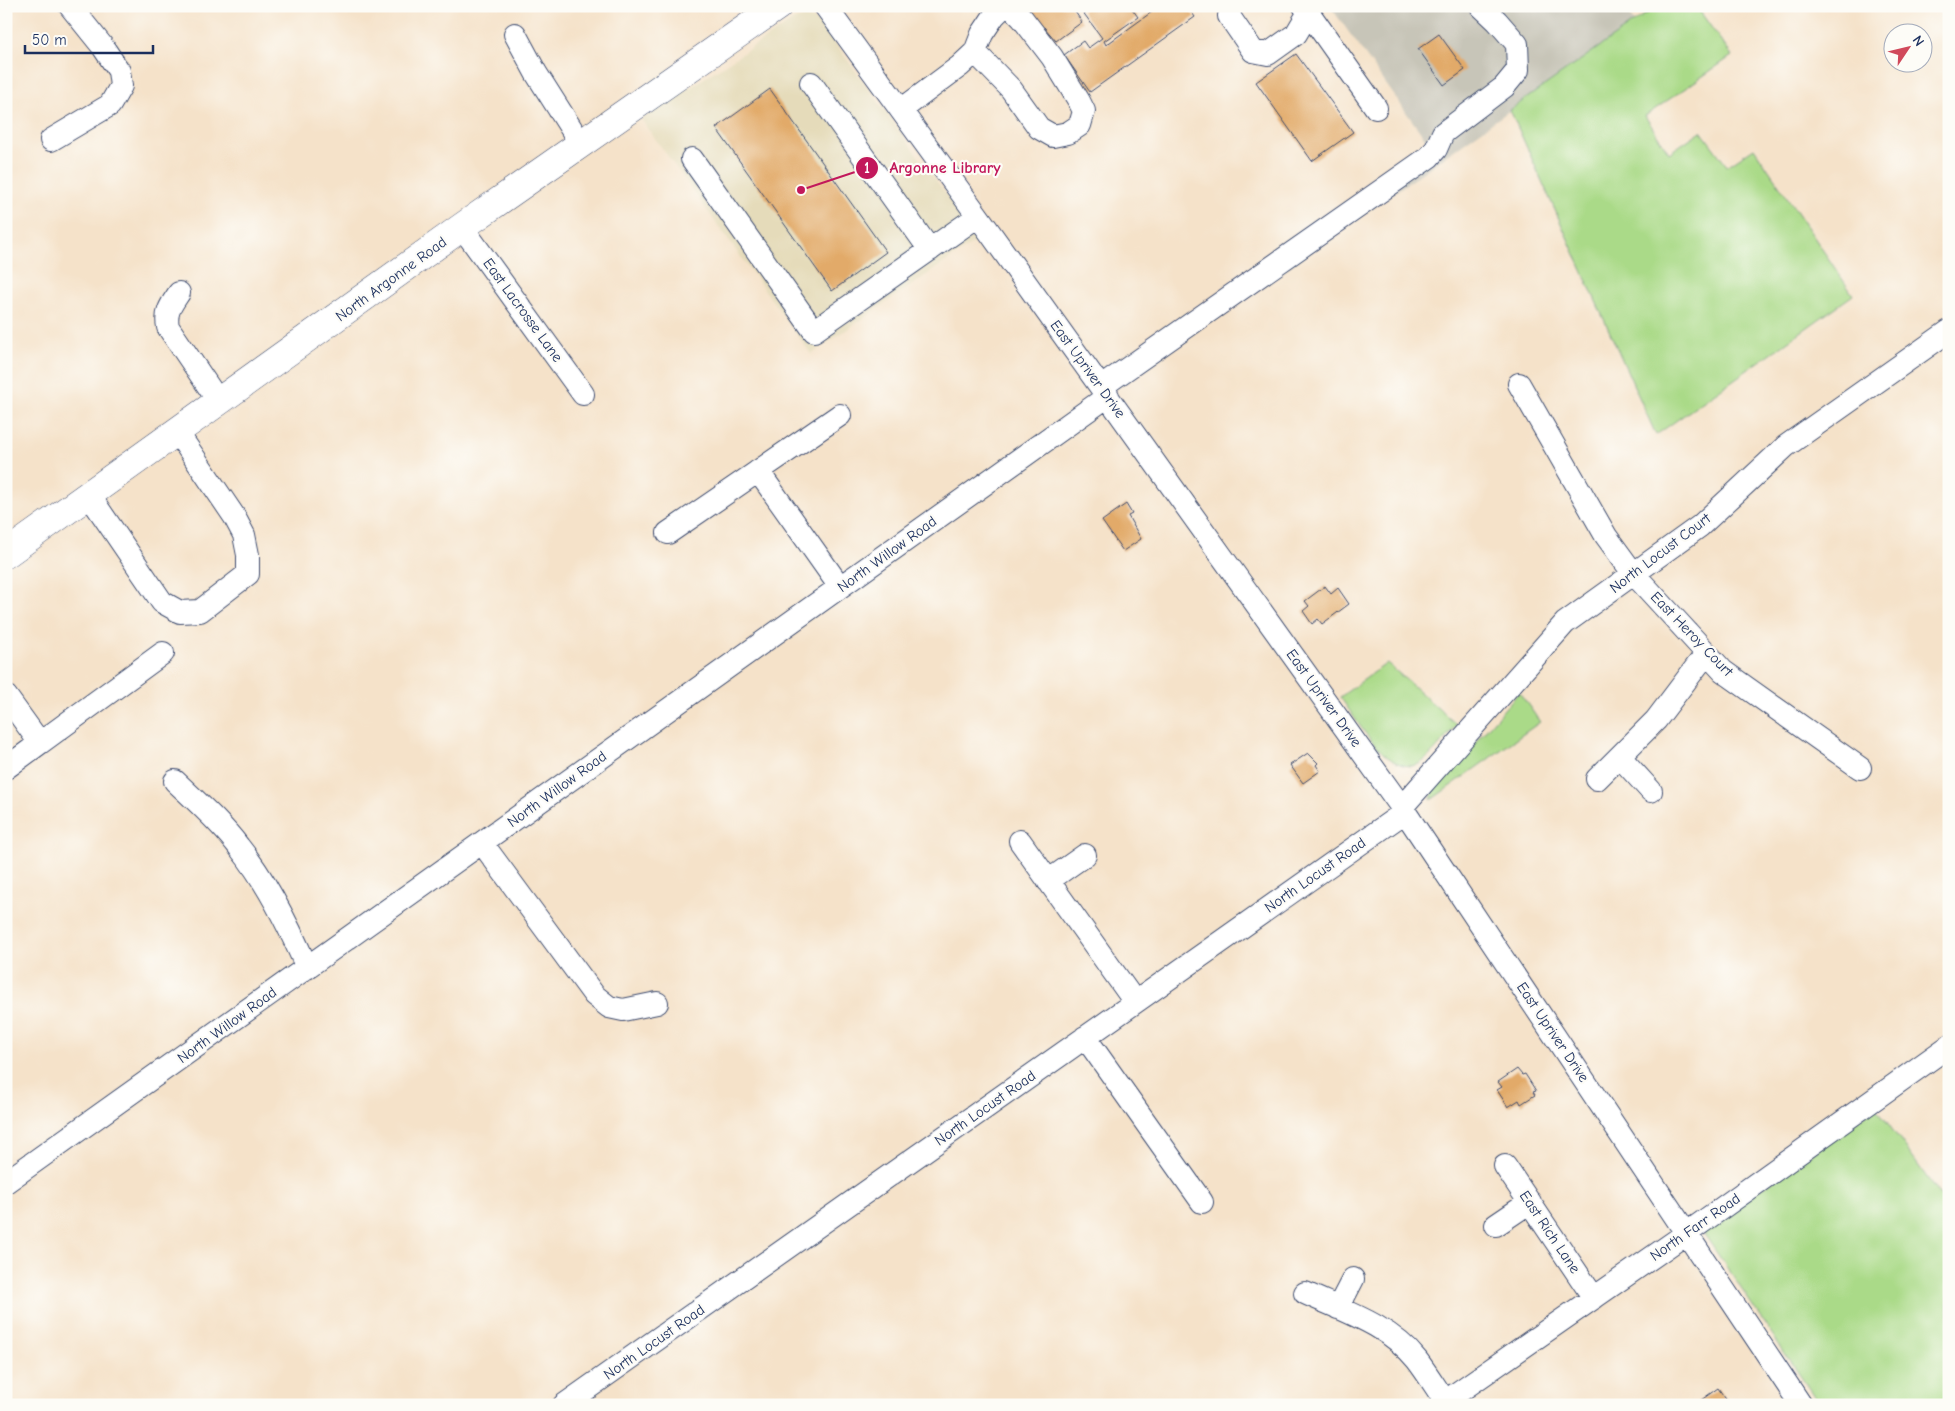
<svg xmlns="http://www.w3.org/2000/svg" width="1955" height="1411" viewBox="0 0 1955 1411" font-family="'Comic Neue',sans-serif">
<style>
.built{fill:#e5dbba}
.industrial{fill:#c7c5b8}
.green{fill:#aada88;stroke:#628473}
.building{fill:#e2aa69}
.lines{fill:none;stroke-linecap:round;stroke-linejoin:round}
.minor-casing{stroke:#3c4a6e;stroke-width:24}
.major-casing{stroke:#3c4a6e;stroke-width:29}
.minor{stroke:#fff;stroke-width:22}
.major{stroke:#fff;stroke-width:28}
.labels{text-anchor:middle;stroke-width:4.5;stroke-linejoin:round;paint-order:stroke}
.street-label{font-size:15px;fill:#1b2f5e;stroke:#fdfcf7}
.leader{fill:none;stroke:#c2185b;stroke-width:2}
.callout-dot{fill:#c2185b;stroke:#fdfcf7;stroke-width:2}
.mark-label{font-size:15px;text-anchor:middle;font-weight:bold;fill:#fff}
.callout-label{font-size:16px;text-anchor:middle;font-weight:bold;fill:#c2185b;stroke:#fdfcf7;stroke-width:4.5;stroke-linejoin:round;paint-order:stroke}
</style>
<rect width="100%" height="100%" fill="#fdfcf7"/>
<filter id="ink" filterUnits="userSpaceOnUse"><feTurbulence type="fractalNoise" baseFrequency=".02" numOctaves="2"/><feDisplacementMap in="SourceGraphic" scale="10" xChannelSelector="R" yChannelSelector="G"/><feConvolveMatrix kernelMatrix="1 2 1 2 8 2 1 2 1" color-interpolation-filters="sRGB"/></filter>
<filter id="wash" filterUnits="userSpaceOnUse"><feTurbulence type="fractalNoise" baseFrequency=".0096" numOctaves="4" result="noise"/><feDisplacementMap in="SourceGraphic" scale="20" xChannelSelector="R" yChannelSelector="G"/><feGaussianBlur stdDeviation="1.12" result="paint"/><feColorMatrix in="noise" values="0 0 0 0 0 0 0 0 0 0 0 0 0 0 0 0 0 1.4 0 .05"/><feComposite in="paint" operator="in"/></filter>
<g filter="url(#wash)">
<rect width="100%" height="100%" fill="#f5e2c9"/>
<path class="built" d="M 805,17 L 814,19 L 821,24 L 979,239 L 811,354 L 641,119 L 794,20 Z"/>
<path class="industrial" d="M 1330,6 L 1623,6 L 1634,22 L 1226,312 L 1429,144 Z"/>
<path class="green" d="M 1657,6 L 1696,6 L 1732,56 L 1645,116 L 1669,153 L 1701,131 L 1727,166 L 1754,148 L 1853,295 L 1656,435 L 1510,110 Z
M 1387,663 L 1457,725 C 1447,735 1429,761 1416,765 C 1386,774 1355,717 1340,697 Z
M 1519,692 L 1540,722 L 1431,800 L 1433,790 Z
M 1876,1107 L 1949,1208 L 1949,1395 L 1934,1405 L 1820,1405 L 1702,1231 Z"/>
<g id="blocks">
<path class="building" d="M 1024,6 L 1071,6 L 1082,22 L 1056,41 L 1044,27 L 1040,29 Z
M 1088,6 L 1130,6 L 1138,17 L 1104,41 L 1106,45 L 1160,6 L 1187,6 L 1195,17 L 1090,92 L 1064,55 L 1083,41 L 1088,48 L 1102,38 L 1082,11 Z
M 1439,34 L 1465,70 L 1444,85 L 1418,49 Z
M 1296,54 L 1353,132 L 1312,161 L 1256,82 Z
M 770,89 L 886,252 L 832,291 L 716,128 Z
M 1126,504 L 1132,514 L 1128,516 L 1141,539 L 1123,551 L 1102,521 Z
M 1325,586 L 1331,594 L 1338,588 L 1349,604 L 1322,624 L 1318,619 L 1312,624 L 1303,611 L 1309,606 L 1305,601 Z
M 1308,753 L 1318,763 L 1316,765 L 1320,771 L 1303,783 L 1290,765 Z
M 1517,1069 L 1522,1075 L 1525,1074 L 1536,1091 L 1533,1092 L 1535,1095 L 1521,1104 L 1519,1100 L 1508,1107 L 1497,1090 L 1502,1087 L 1498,1082 Z
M 1718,1388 L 1730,1405 L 1698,1405 L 1697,1403 Z"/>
</g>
</g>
<g filter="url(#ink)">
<use href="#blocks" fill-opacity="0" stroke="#3c4a6e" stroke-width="1"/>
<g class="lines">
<g class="minor-casing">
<path id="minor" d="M 825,6 L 978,216 L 1405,812 L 1801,1405
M 1231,6 L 1229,16 L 1253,51 L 1268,54 L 1296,34 L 1309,12
M 1304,6 L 1376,108
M 515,34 L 536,73 L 581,144
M 975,52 L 1011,89 L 1039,128 L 1053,136 L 1068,133 L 1080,125 L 1084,111 L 1079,101 L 1052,57 L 1022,18 L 1010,6
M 811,83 L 930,250
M 901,110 L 960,66 L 975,52 L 982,34 L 994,16 L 1004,6
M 51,140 L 110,105 L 121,86 L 119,71 L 103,47 L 70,6
M 692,159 L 814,331 L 978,216
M 462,227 L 583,394
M 179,293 C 171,305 165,312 168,327 L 219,402
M 1519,384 L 1606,536 L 1633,573 L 1723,671 L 1860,768
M 1101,387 L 1429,157 L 1436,149 L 1443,133 L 1504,87 L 1518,70 L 1517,44 L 1497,21 L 1481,6
M 758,471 L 840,587
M 89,495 L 162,602 L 180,612 L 200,611 L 248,574 L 248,555 L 244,535 L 234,516 L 177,432
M 668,533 L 840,415
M 6,696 L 40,743 L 6,768
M 40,743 L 163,653
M 1620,757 L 1651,791
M 1597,779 L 1656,720 L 1706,654
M 175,781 C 197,802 221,823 239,847 C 268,883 289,926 307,968
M 1402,807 L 1565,623 L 1700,526 L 1786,446 L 1949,331
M 1020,841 L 1135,1002
M 482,843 L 594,995 L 609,1007 L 623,1010 L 657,1003
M 1048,881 L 1085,855
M 1085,1037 L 1202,1202
M 1505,1166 L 1594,1298
M 6,1182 L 1108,396
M 1496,1225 L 1530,1202
M 1305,1293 C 1344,1311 1389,1325 1417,1360 C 1427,1373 1436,1388 1445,1401
M 1338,1308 L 1353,1279
M 564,1405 L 1405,812
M 1440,1405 L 1687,1233 L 1949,1046"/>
</g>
<g class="major-casing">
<path id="major" d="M 6,554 L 462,227 L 778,6"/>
</g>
<use href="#minor" class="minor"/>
<use href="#major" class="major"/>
</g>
</g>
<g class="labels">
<g class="street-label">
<text transform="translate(391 279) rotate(-36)" y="5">North Argonne Road</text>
<text transform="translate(523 310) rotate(54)" y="5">East Lacrosse Lane</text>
<text transform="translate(1088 369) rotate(54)" y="5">East Upriver Drive</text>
<text transform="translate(1660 553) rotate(-37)" y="5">North Locust Court</text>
<text transform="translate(887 554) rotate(-36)" y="5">North Willow Road</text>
<text transform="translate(1692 634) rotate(46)" y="5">East Heroy Court</text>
<text transform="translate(1324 698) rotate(54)" y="5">East Upriver Drive</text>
<text transform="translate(557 789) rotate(-36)" y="5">North Willow Road</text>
<text transform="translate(1315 875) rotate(-35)" y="5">North Locust Road</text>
<text transform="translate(227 1025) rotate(-36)" y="5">North Willow Road</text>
<text transform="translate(1553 1032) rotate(56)" y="5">East Upriver Drive</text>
<text transform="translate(985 1108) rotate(-35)" y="5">North Locust Road</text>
<text transform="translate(1695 1227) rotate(-35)" y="5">North Farr Road</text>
<text transform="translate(1550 1232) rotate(56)" y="5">East Rich Lane</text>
<text transform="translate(654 1342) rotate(-35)" y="5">North Locust Road</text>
</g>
</g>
<path class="leader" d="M801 190L867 168"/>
<g class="callout-dot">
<circle cx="801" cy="190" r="5"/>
<circle cx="867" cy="168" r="12"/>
</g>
<g class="mark-label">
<text x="867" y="173">1</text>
</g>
<g class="callout-label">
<text x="945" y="173">Argonne Library</text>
</g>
<rect width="1955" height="1411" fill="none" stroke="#fdfcf7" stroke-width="25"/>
<g transform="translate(1908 48) rotate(55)"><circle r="24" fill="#fdfcf7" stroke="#a3aaba"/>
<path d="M0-4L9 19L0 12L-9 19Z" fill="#d1495b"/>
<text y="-8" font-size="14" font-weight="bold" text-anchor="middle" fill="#1b2f5e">N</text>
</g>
<path d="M25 45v8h128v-8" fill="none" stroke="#1b2f5e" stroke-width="2.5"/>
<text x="32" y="45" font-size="15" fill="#1b2f5e" stroke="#fdfcf7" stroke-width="4" paint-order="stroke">50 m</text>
</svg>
